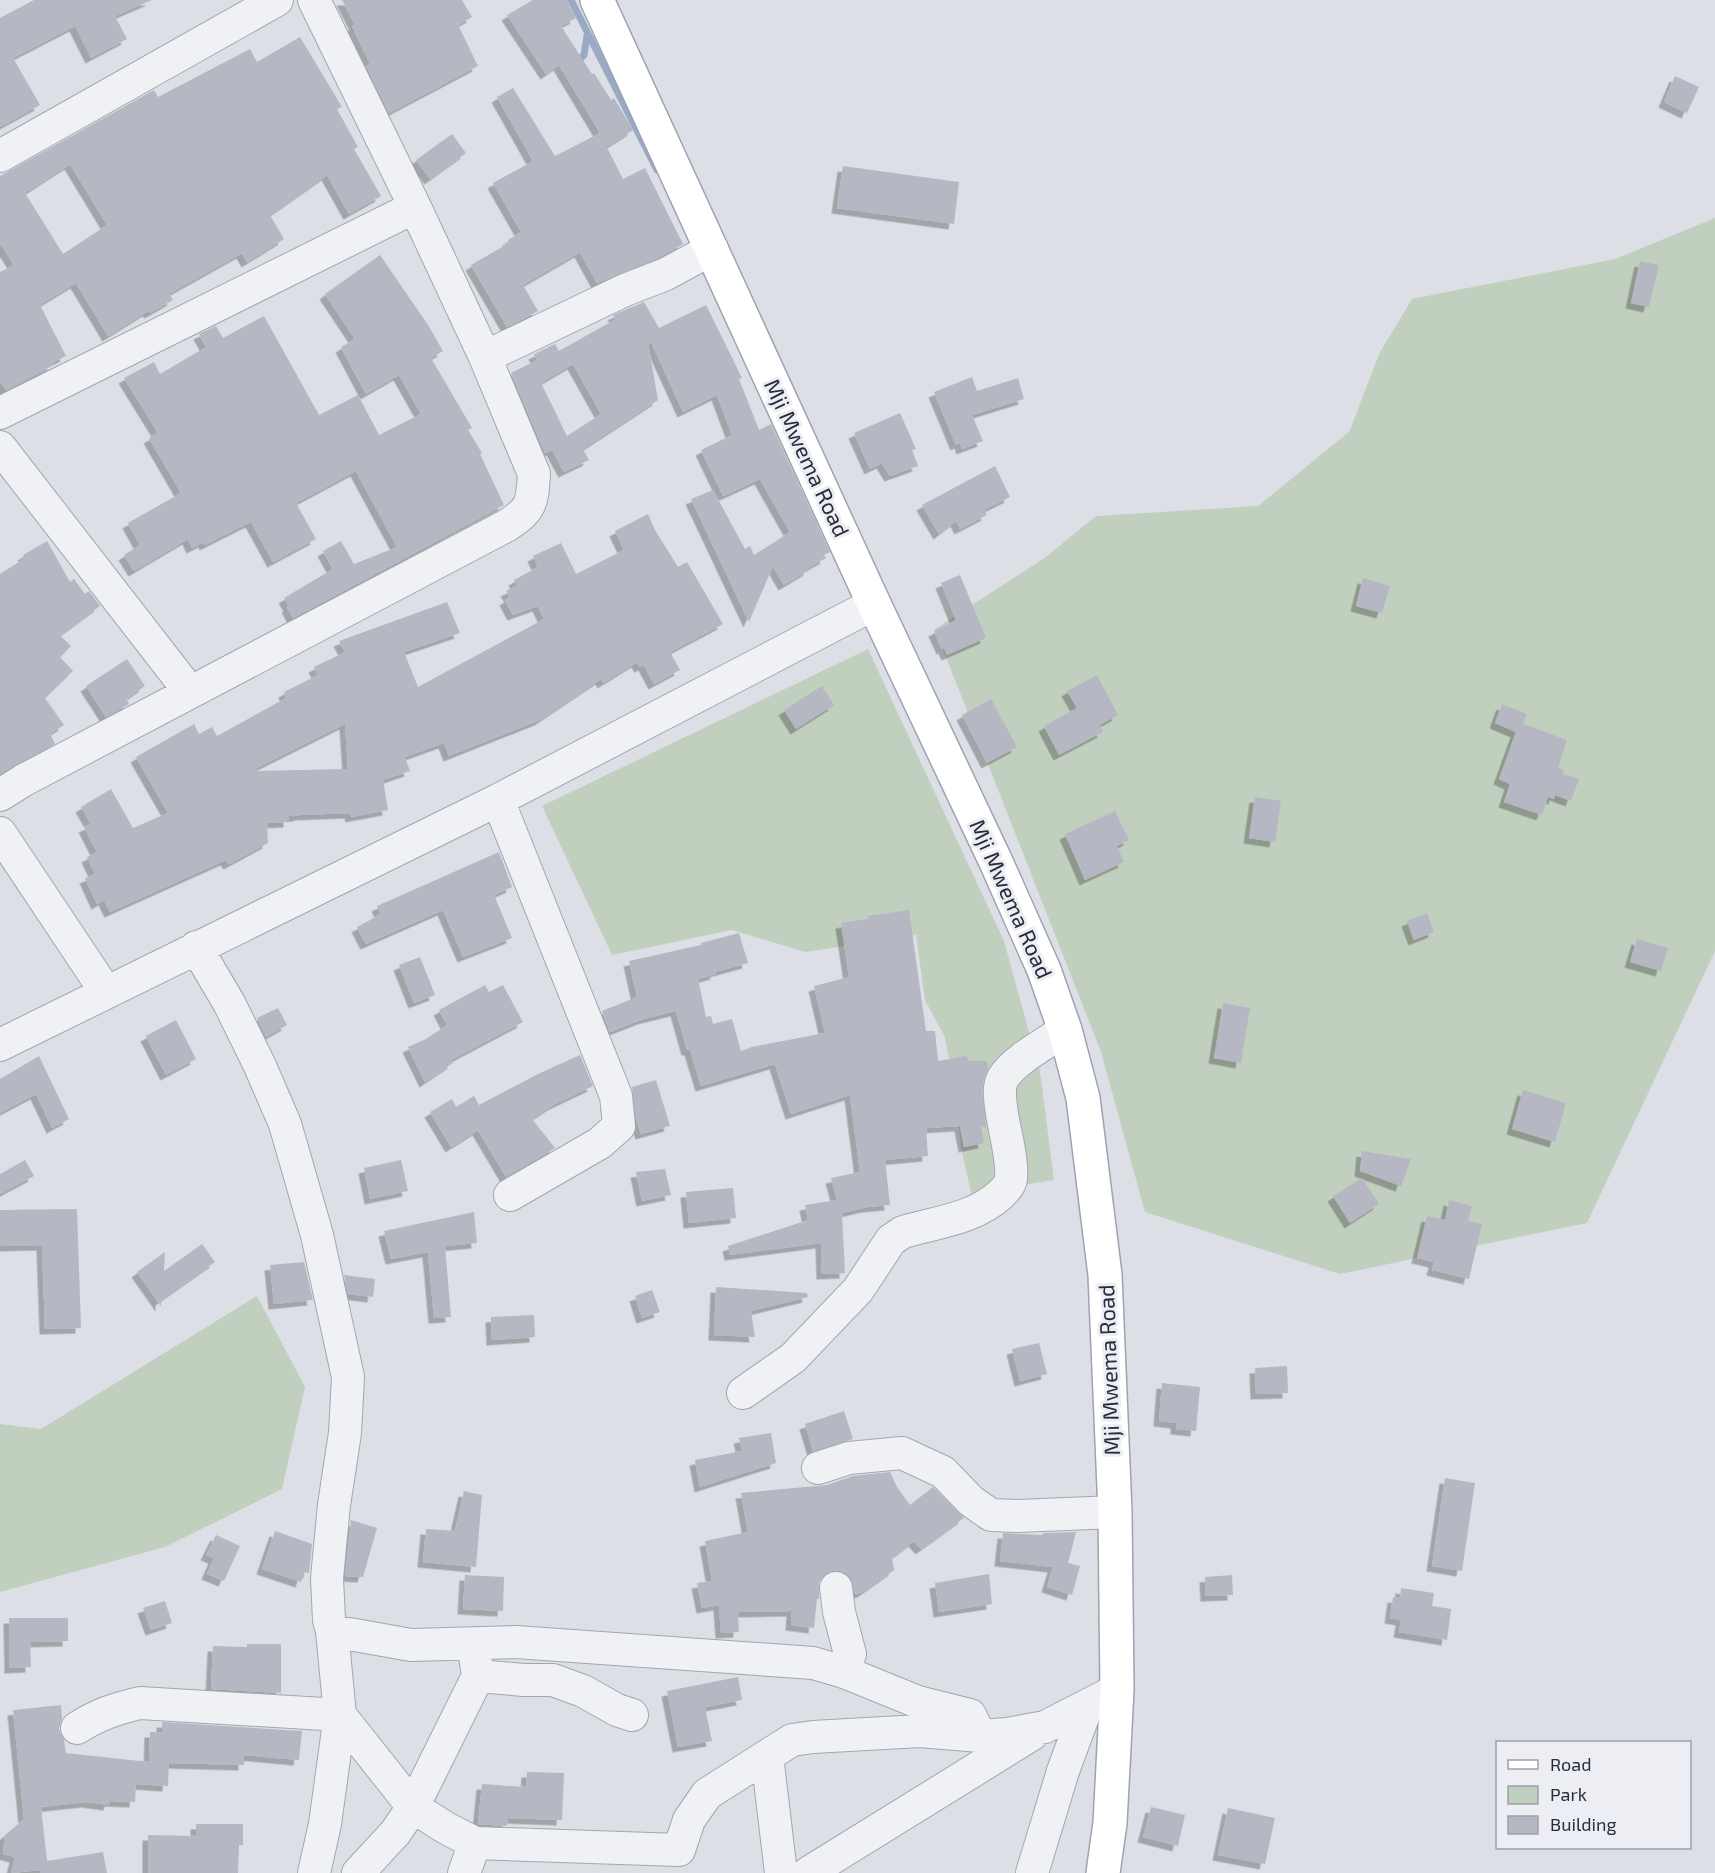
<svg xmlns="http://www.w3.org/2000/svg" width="1715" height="1873" viewBox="0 0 1715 1873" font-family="'Exo 2',sans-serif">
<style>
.green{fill:#c1cfbf}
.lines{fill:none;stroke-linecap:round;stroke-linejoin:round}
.stream{stroke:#9aa9c4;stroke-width:7}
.building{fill:#b5b8c2;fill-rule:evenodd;filter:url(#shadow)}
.minor-casing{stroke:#a3a6af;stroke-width:34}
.major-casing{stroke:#9da3b1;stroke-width:36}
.minor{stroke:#f0f1f5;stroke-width:32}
.major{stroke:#fff;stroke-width:33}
.labels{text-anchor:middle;stroke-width:6;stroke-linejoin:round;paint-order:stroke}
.street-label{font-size:22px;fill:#282c3b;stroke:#eceef4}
</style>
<defs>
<filter id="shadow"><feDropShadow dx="-5.5" dy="5.5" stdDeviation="0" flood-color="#0004"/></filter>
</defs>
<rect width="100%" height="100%" fill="#dddfe6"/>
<path class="green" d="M 1715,218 L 1715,951 L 1587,1223 L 1340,1274 L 1145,1212 L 1101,1052 L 935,629 L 1046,557 L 1096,516 L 1258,506 L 1349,432 L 1380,352 L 1412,299 L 1615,259 Z
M 868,649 L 1004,941 L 1040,1072 L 1054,1180 L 971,1193 L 961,1147 L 954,1085 L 945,1037 L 925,1000 L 916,935 L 805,952 L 732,930 L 612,955 L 542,806 Z
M 257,1296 L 305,1387 L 282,1489 L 165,1547 L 0,1592 L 0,1424 L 41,1429 Z"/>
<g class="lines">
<path class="stream" d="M 571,0 L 657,170
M 576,63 L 584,55 L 587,36"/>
</g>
<path class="building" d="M 34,0 L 152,0 L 115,16 L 127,39 L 91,58 L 75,26 L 13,58 L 40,105 L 0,127 L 0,18 Z
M 342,0 L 462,0 L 472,17 L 458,25 L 478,66 L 389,113 L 366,66 L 370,64 L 352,26 L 355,25 Z
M 533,0 L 567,0 L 576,18 L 561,26 L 592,74 L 594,73 L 611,100 L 614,98 L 633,130 L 608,146 L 600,134 L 623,179 L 645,168 L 683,244 L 658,258 L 597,283 L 580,252 L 523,285 L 538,311 L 507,327 L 471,265 L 509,243 L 508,240 L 521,232 L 493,183 L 533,161 L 497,97 L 513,88 L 555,156 L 600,133 L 559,65 L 546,74 L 507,15 Z
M 300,37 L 342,107 L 337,109 L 358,147 L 354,149 L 381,196 L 349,214 L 327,175 L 270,215 L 284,239 L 247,262 L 242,253 L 169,294 L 173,300 L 150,313 L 148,311 L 108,336 L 76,283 L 40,305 L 66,356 L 52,363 L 53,365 L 41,372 L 6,390 L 0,381 L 0,272 L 14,265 L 0,243 L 0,176 L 154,90 L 158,97 L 250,49 L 257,62 ZM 70,164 L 107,225 L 63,254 L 25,193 Z
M 1675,76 L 1699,87 L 1687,113 L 1664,102 Z
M 452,134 L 466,153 L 430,179 L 416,160 Z
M 843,166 L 959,182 L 954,224 L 837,208 Z
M 380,255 L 428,325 L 443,351 L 431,358 L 472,428 L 468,430 L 482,453 L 480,454 L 504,505 L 293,618 L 287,607 L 289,606 L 284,598 L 333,569 L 323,551 L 341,541 L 354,564 L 397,547 L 356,471 L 296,503 L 316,539 L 273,562 L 251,522 L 205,545 L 204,542 L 192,548 L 188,539 L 134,571 L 124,555 L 140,545 L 128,523 L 181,493 L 149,438 L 158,433 L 124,378 L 154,362 L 160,374 L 206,347 L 199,334 L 216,326 L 223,338 L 264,316 L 319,415 L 358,395 L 379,435 L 421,414 L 399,375 L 366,394 L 341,347 L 355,339 L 325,294 Z
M 1640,261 L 1659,265 L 1649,307 L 1631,303 Z
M 644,302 L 659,328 L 706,305 L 742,378 L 739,379 L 759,430 L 771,424 L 830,552 L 824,555 L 826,558 L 808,568 L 809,570 L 784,585 L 773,566 L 749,622 L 691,499 L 713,490 L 745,549 L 750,546 L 754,555 L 790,532 L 760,479 L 723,496 L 701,450 L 732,435 L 717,395 L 683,412 L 651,342 L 648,343 L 658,400 L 583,449 L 589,460 L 564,472 L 552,450 L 545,453 L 511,373 L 537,360 L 534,354 L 555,344 L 559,351 L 616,319 L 613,315 ZM 573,364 L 601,414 L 567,436 L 541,383 Z
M 972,377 L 977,391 L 1018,378 L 1024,399 L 972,415 L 983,441 L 962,449 L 960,443 L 956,445 L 934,392 Z
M 900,413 L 916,449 L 912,450 L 918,466 L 890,476 L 882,463 L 870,469 L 854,433 Z
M 995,466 L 1010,497 L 984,510 L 987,515 L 960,529 L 956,521 L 939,534 L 922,505 Z
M 648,514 L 655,530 L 678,567 L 687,562 L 723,624 L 670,652 L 680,670 L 654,684 L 644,665 L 640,667 L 637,662 L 603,683 L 601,679 L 540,720 L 449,756 L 444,743 L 405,757 L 410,771 L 383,780 L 388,810 L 351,817 L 350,813 L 299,815 L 299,816 L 289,816 L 289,822 L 267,823 L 268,843 L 229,864 L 226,860 L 110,912 L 104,900 L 97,904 L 85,878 L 95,874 L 87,857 L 97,852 L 84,827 L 91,824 L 81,807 L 111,789 L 133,828 L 168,813 L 136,757 L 194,724 L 199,734 L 212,727 L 217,736 L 286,698 L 284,692 L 318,675 L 314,667 L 345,652 L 339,641 L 447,602 L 460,633 L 404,652 L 418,687 L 544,619 L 538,606 L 513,615 L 505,600 L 510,597 L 506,591 L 517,586 L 514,580 L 538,567 L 533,556 L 561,543 L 576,574 L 624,550 L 615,531 ZM 345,724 L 348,769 L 251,771 Z
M 47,541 L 70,582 L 74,579 L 85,594 L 89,591 L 100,606 L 60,635 L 71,646 L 60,657 L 73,671 L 45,698 L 64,725 L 50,734 L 55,744 L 0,774 L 0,574 L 25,558 L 23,555 Z
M 960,575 L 986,638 L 947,655 L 944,648 L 942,649 L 934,631 L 956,620 L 941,583 Z
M 1363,578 L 1390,586 L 1382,613 L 1356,606 Z
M 127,659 L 145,686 L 126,699 L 129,704 L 106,717 L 86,686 Z
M 1097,675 L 1118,715 L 1100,725 L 1103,732 L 1059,755 L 1044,726 L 1077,708 L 1067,691 Z
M 822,686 L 834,705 L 796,729 L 784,710 Z
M 991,699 L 1017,747 L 987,763 L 962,715 Z
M 1502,704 L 1527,714 L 1523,724 L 1567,740 L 1558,768 L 1564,770 L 1563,774 L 1579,779 L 1571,801 L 1555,795 L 1554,799 L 1548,797 L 1542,815 L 1504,802 L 1510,784 L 1499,779 L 1516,732 L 1495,723 Z
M 1255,797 L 1281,801 L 1275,842 L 1249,838 Z
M 1115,811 L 1129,840 L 1117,846 L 1124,862 L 1085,880 L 1065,834 Z
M 499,852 L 512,887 L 494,895 L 512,938 L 463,957 L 443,910 L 366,944 L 357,927 L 381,914 L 377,906 Z
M 909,910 L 926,1031 L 935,1031 L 938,1061 L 967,1056 L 968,1061 L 987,1061 L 988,1069 L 984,1078 L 982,1090 L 986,1127 L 981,1127 L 984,1143 L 964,1147 L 960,1126 L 926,1128 L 928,1156 L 885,1160 L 890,1205 L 867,1207 L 842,1213 L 845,1273 L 822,1274 L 821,1243 L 730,1255 L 728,1246 L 808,1220 L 805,1205 L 837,1200 L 831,1178 L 860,1172 L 850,1095 L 791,1114 L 775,1064 L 701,1086 L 690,1050 L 687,1050 L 676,1011 L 643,1019 L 610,1032 L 602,1011 L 637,997 L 629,961 L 701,945 L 701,943 L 739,933 L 748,963 L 715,972 L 716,974 L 698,979 L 706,1017 L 711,1016 L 713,1024 L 732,1019 L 741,1051 L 752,1047 L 825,1033 L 814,986 L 849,977 L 841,923 L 868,919 L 867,916 Z
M 1427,913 L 1434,932 L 1414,940 L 1407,921 Z
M 1637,939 L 1668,948 L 1661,971 L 1630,962 Z
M 420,957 L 435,995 L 414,1003 L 399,965 Z
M 485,985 L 489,992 L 503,985 L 523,1022 L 451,1060 L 453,1063 L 425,1082 L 408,1047 L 426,1039 L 447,1025 L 439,1010 Z
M 1223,1003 L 1250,1008 L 1241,1063 L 1214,1058 Z
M 278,1008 L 287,1025 L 266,1037 L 257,1018 Z
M 176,1020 L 196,1059 L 166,1075 L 146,1036 Z
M 580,1055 L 593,1086 L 553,1105 L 532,1119 L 555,1148 L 506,1177 L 478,1130 L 451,1147 L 430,1112 L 452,1099 L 456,1107 L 474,1096 L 479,1105 L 540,1073 Z
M 39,1056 L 69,1119 L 52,1128 L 36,1094 L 0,1113 L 0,1079 Z
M 656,1080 L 670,1126 L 641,1134 L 636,1119 L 632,1087 Z
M 1523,1090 L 1566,1103 L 1555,1142 L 1512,1129 Z
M 1362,1151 L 1411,1159 L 1401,1186 L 1360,1171 Z
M 25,1160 L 34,1176 L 0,1194 L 0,1174 Z
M 401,1160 L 408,1191 L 370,1199 L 364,1168 Z
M 665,1169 L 671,1195 L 642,1201 L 636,1172 Z
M 1362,1178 L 1379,1204 L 1350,1223 L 1333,1196 Z
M 733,1188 L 736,1218 L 689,1223 L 686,1192 Z
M 1449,1200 L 1472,1206 L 1468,1221 L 1482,1224 L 1469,1279 L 1432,1270 L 1434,1262 L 1417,1258 L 1427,1216 L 1445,1220 Z
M 77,1209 L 81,1328 L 45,1329 L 42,1245 L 0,1246 L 0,1210 Z
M 474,1212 L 477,1243 L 445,1246 L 451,1317 L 434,1318 L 428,1252 L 391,1259 L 384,1231 Z
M 202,1244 L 215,1262 L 161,1300 L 161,1306 L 137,1272 L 165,1252 L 164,1271 Z
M 304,1262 L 313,1300 L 274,1304 L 270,1265 Z
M 344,1275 L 375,1279 L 373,1297 L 348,1294 Z
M 716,1287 L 807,1293 L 808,1297 L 751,1311 L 755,1337 L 714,1335 Z
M 652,1290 L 660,1312 L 642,1318 L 635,1296 Z
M 534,1315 L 535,1337 L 492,1340 L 491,1317 Z
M 1039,1343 L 1047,1374 L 1020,1381 L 1012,1349 Z
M 1287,1366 L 1288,1393 L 1256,1394 L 1255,1368 Z
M 1162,1383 L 1200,1387 L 1196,1431 L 1176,1429 L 1176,1423 L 1159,1421 Z
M 844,1411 L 853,1439 L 813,1451 L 805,1424 Z
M 771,1433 L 776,1463 L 700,1487 L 695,1460 L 742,1451 L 739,1438 Z
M 890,1472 L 897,1487 L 910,1505 L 933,1487 L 964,1518 L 921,1549 L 914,1541 L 892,1558 L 894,1570 L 863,1592 L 855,1594 L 851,1578 L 844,1572 L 834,1570 L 826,1573 L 819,1582 L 819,1599 L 817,1599 L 814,1628 L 791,1625 L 792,1611 L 738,1612 L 739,1632 L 721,1633 L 719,1605 L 702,1608 L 697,1583 L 712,1581 L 705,1541 L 748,1532 L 741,1493 L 827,1485 L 853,1476 Z
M 1445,1478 L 1475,1483 L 1462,1571 L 1432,1566 Z
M 464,1491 L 482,1495 L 476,1567 L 423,1562 L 426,1529 L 455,1531 Z
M 351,1520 L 377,1528 L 363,1577 L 345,1576 Z
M 275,1531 L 312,1544 L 309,1573 L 304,1572 L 301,1582 L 262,1569 Z
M 1076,1532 L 1068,1563 L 1080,1566 L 1072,1595 L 1047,1587 L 1053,1567 L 1000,1561 L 1003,1533 L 1042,1535 L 1043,1533 Z
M 216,1535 L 240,1546 L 224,1581 L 207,1574 L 214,1558 L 206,1555 Z
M 989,1574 L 992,1604 L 939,1612 L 935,1583 Z
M 465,1575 L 504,1577 L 503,1611 L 463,1609 Z
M 1232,1575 L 1233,1595 L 1206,1596 L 1205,1577 Z
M 1401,1588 L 1434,1593 L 1432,1606 L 1451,1609 L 1447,1640 L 1399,1632 L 1401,1620 L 1390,1618 L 1393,1597 L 1400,1598 Z
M 165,1601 L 172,1623 L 151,1630 L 143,1608 Z
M 9,1618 L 68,1618 L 68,1641 L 30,1642 L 31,1667 L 10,1668 Z
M 247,1644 L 281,1644 L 281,1693 L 211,1689 L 213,1646 L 247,1647 Z
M 738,1677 L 742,1700 L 705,1707 L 712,1741 L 678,1747 L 667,1691 Z
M 61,1705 L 62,1718 L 59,1729 L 64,1740 L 66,1753 L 149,1762 L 150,1732 L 162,1732 L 162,1722 L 302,1731 L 299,1760 L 244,1755 L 244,1765 L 169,1763 L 168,1786 L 136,1784 L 135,1802 L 110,1801 L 109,1805 L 87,1802 L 41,1807 L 47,1861 L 103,1852 L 107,1873 L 40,1873 L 40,1870 L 11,1873 L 15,1857 L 3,1854 L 5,1835 L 24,1819 L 13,1710 Z
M 527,1772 L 564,1773 L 562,1820 L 508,1818 L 507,1826 L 478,1824 L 482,1784 L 526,1787 Z
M 1151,1807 L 1185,1815 L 1178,1846 L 1143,1837 Z
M 1228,1808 L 1275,1818 L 1265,1864 L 1218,1855 Z
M 196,1824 L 243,1824 L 243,1845 L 239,1845 L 238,1873 L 148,1873 L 148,1835 L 196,1836 Z"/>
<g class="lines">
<g class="minor-casing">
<path id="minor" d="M 0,156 L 277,0
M 485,357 L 625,290 L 666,274 L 712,249
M 0,413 L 415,207
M 0,447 L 190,692
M 0,795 L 24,780 L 506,526 C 532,509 532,504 534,474 L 485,357 L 415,207 L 314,0
M 498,800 L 616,1096 L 619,1126 L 600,1143 L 510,1195
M 0,833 L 106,992
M 196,947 L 229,1003 L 260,1066 L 285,1124 L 317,1235 L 348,1377 L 345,1433 L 334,1505 L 327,1578 L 329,1620 L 332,1631 L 340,1715 L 325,1824 L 314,1873
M 0,1045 L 498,800 L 874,604
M 743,1393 L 793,1358 L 858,1290 L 891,1240 L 903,1232 C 937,1222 974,1219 1001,1194 C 1005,1190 1010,1185 1011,1179 C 1013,1160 1005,1133 1002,1114 C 1001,1103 997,1089 1003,1078 C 1015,1059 1047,1043 1065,1030
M 818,1468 L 849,1458 L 902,1453 L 943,1472 L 971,1501 L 991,1515 L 1018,1516 L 1115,1512
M 836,1588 L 839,1612 L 850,1654 L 844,1672
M 332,1631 L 411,1645 L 516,1642 L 813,1663 L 844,1672 L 918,1702 L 970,1715 L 980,1736
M 475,1656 L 478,1676 L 524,1680 L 553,1680 L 583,1691 L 617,1710 L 632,1715
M 77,1728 C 99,1714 115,1709 140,1703 L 340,1715 L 413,1807 L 446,1828 L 475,1843 L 679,1850 L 689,1820 L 707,1794 L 792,1740 L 813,1737 L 920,1731 L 980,1736 L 1007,1734 L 1045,1727 L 1117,1690
M 767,1756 L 781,1873
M 358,1873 L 395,1833 L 413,1807 L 478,1676
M 464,1873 L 475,1843
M 808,1873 L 1031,1735
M 1032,1873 L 1063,1771 L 1087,1706"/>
</g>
<g class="major-casing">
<path id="major" d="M 597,0 L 874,604 L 996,862 L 1044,970 L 1065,1030 L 1083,1098 L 1105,1275 L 1115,1512 L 1117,1690 L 1110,1823 L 1103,1873"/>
</g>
<use href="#minor" class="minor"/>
<use href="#major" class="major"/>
</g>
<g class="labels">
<g class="street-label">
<text transform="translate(807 458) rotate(65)" y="8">Mji Mwema Road</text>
<text transform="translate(1011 899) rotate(66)" y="8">Mji Mwema Road</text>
<text transform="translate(1109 1370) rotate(-92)" y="8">Mji Mwema Road</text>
</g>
</g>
<rect x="1496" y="1741" width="195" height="108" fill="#eceef4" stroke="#9ea0aa" stroke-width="1.5"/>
<rect x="1508" y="1760" width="30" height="9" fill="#ffffff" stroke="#9ea0aa" stroke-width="1.5"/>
<text x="1550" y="1771" font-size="18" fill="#282c3b">Road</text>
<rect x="1508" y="1786" width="30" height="18" fill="#c1cfbf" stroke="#9ea0aa" stroke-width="1.5"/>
<text x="1550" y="1801" font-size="18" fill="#282c3b">Park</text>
<rect x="1508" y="1816" width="30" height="18" fill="#b5b8c2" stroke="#9ea0aa" stroke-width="1.5"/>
<text x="1550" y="1831" font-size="18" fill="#282c3b">Building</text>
</svg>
